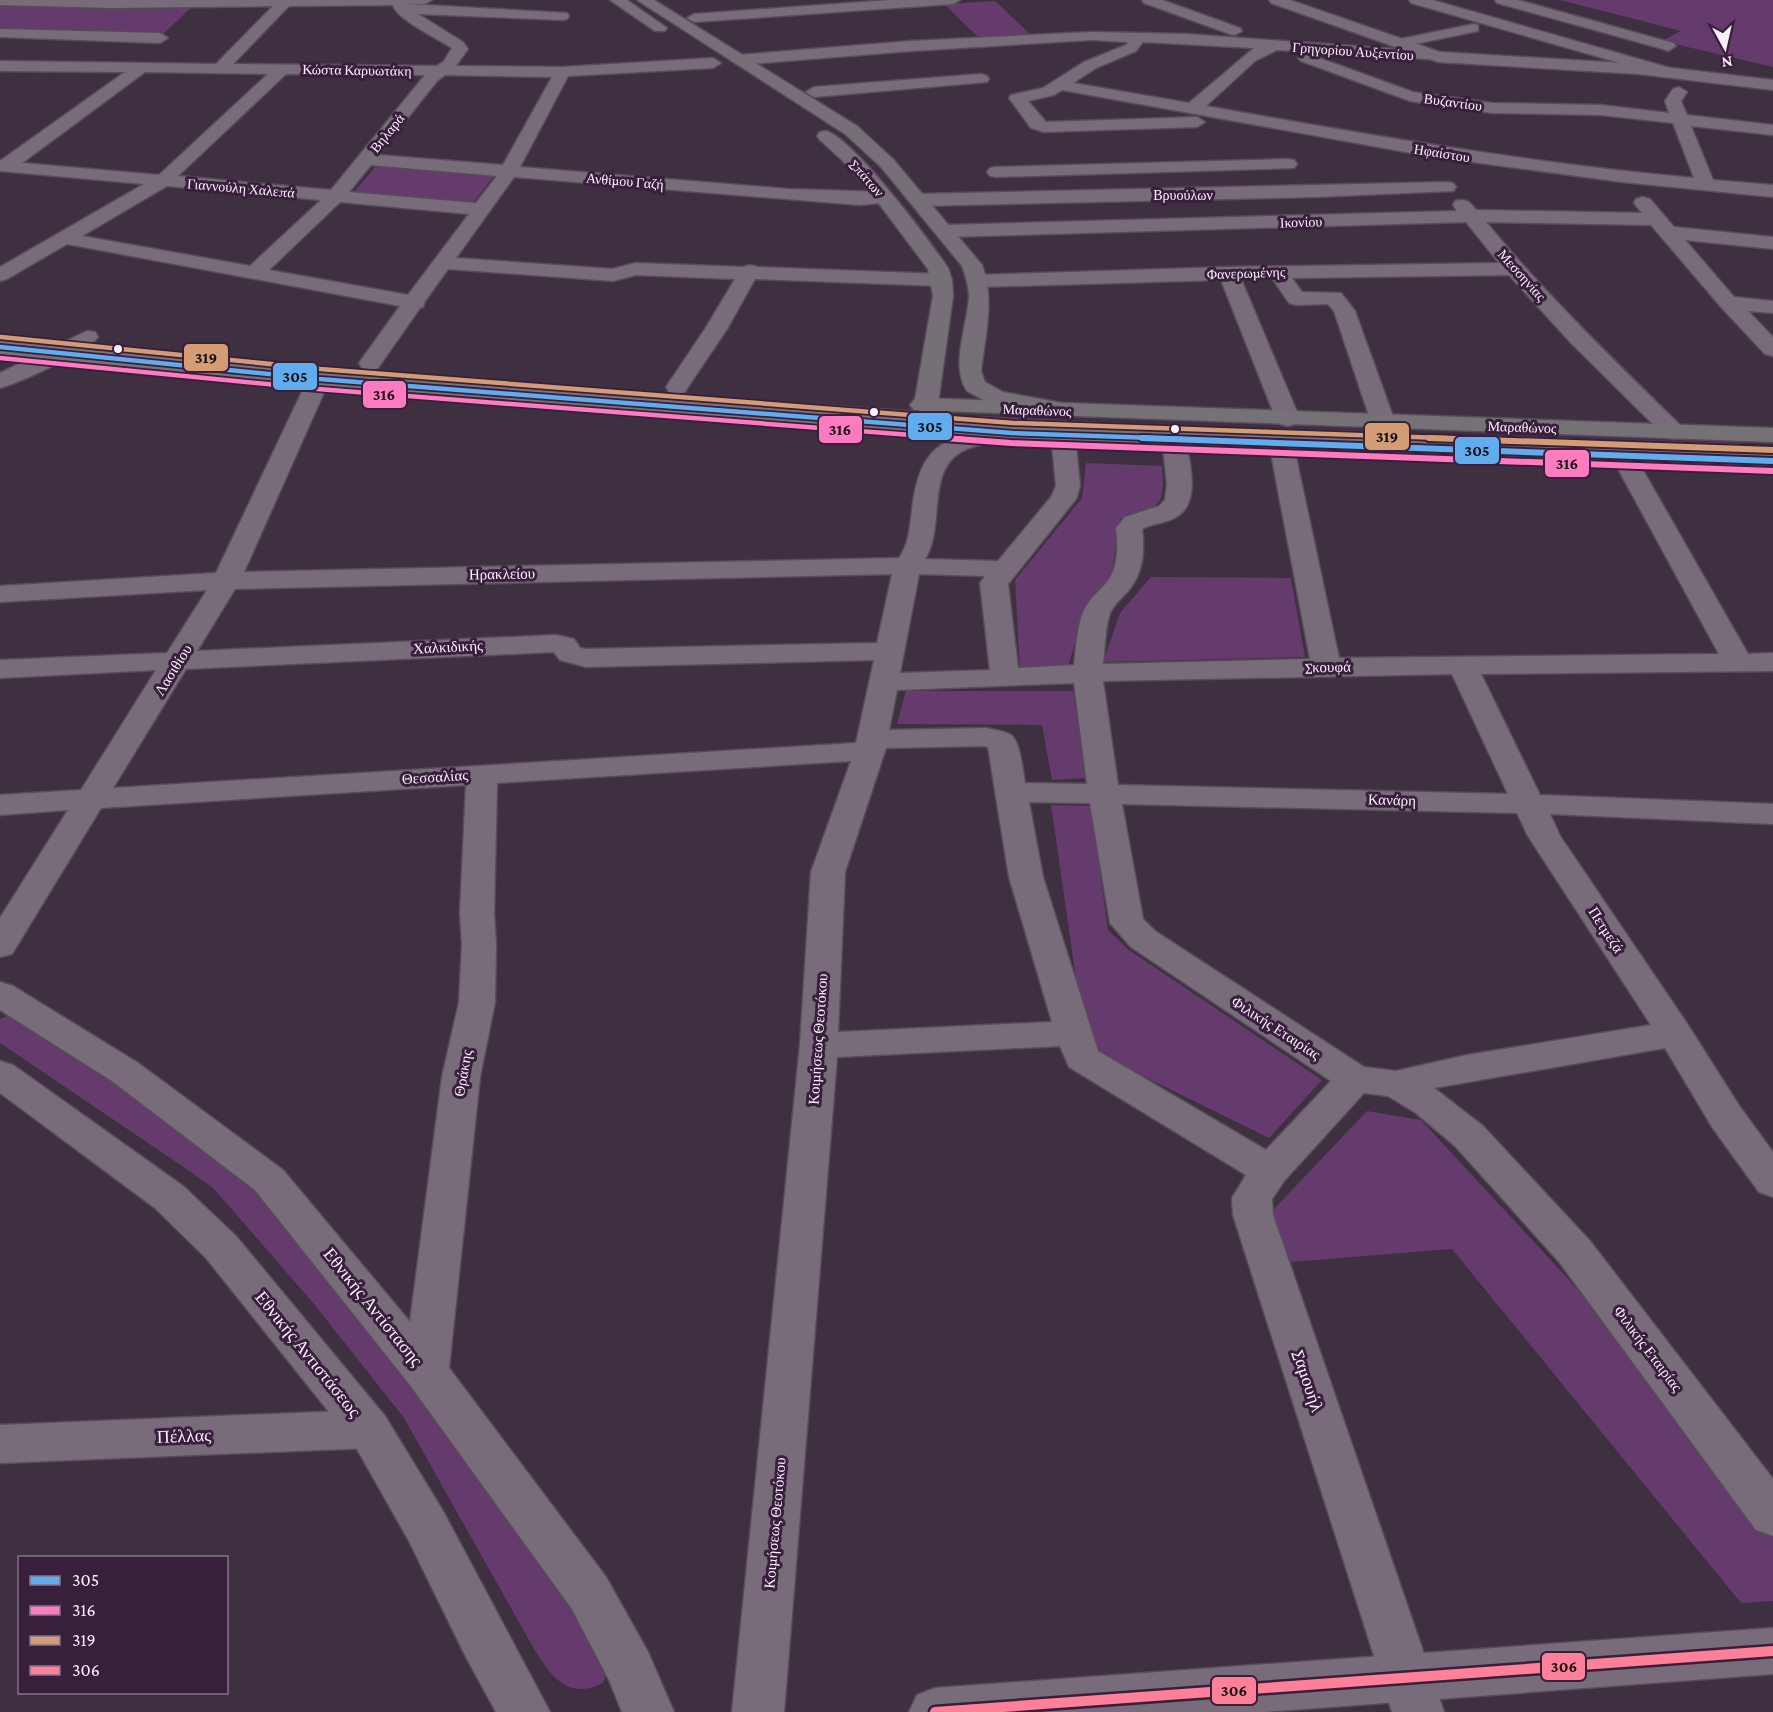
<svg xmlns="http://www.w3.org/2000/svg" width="1773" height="1712" viewBox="0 0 1773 1712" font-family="'Crimson Pro',serif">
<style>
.green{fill:#653a6c}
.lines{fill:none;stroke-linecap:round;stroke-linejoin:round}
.pedestrian-casing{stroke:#584c5a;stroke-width:3}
.minor-casing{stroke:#584c5a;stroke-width:3}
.tertiary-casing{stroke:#584c5a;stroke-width:3}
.secondary-casing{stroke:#584c5a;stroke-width:3}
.primary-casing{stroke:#584c5a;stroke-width:3}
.pedestrian{fill:#796c7a;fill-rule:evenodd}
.minor{fill:#796c7a;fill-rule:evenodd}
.tertiary{fill:#796c7a;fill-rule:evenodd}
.secondary{fill:#766f77;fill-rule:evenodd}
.primary{fill:#757176;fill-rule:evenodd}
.bus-1-far1-casing{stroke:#381f3c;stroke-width:8}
.bus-1-casing{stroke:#381f3c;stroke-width:10}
.bus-2-far1-casing{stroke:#381f3c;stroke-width:8}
.bus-2-casing{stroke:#381f3c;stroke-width:10}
.bus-3-far1-casing{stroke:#381f3c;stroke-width:8}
.bus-3-casing{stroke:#381f3c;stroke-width:10}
.bus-4-casing{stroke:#381f3c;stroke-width:15}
.bus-1-far1{stroke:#60acee;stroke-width:4.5}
.bus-1{stroke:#60acee;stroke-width:6}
.bus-2-far1{stroke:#fe7ac1;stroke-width:4.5}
.bus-2{stroke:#fe7ac1;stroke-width:6}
.bus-3-far1{stroke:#d39c74;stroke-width:4.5}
.bus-3{stroke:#d39c74;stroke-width:6}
.bus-4{stroke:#ff8098;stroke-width:10}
.bus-dot{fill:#fceefe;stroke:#381f3c;stroke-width:2}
.labels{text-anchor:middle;stroke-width:6;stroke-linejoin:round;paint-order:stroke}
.far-street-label{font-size:14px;fill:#fceefe;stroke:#381f3c}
.street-label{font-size:15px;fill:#fceefe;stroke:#381f3c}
.near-street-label{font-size:18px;fill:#fceefe;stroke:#381f3c}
.line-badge{stroke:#381f3c;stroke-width:2}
.pale-badge-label{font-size:16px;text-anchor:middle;font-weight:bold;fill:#111}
</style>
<rect width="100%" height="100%" fill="#3e3040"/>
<path class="green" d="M 1560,0 L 1773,0 L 1773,67 L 1662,41 L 1681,31 Z
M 995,1 L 1032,36 L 980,39 L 944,4 Z
M 0,6 L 191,8 L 162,35 L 0,32 Z
M 376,166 L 494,176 L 472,204 L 354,192 Z
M 473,382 L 914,410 L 925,415 L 471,384 Z
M 981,416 L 1190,426 L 1404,432 L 1406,438 L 996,421 L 975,417 Z
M 1424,433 L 1739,443 L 1742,448 L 1426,438 Z
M 1086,463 L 1162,466 C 1166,509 1158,507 1120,519 L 1112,572 L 1084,613 L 1067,670 L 1020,671 L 1015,580 L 1082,498 Z
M 1151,577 L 1291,578 L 1305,657 L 1103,662 L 1120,613 Z
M 906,691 L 1073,691 L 1086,778 L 1052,780 L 1042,725 L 897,724 Z
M 1051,805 L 1091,806 L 1108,930 L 1129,950 L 1322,1080 L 1269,1138 L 1086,1048 Z
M 10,1015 L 127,1091 L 251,1185 L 497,1498 L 578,1609 L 601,1657 L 605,1677 L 603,1683 C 568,1701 551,1676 534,1649 L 404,1418 L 314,1304 L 235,1213 L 213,1188 L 185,1168 L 0,1043 L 0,1019 Z
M 1367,1111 L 1421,1120 L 1773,1500 L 1773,1601 L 1741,1603 L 1452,1249 L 1291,1262 L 1271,1212 Z"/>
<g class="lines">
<g class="pedestrian-casing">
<path id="pedestrian" d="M 1474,24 L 1478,25 L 1478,31 L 1400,47 L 1394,43 L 1400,39 Z"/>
</g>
<g class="minor-casing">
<path id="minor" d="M 0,0 L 432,0 L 425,4 L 407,4 L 567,13 L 569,16 L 567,19 L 562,20 L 418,14 L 463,42 L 468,49 L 456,66 L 562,67 L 713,58 L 721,63 L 713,68 L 568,76 L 520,167 L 788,189 L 884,192 L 891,194 L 893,198 L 891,202 L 860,205 L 514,177 L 456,258 L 613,269 L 635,263 L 743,267 L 750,265 L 758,267 L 942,274 L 949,276 L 952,280 L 949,284 L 942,286 L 755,279 L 727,329 L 688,387 L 685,392 L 677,394 L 669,392 L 666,387 L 705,329 L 735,279 L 636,275 L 613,281 L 448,269 L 425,301 L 423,307 L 420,308 L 378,368 L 370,370 L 362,368 L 359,363 L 400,306 L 67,244 L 7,279 L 0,281 L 0,267 L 144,184 L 0,171 L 0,161 L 125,72 L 0,71 L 0,61 L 216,64 L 273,6 L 112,8 L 0,5 ZM 393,5 C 395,18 438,39 452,48 L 444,61 L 437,66 L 233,64 L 289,6 ZM 145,72 L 268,74 L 159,175 L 22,163 ZM 286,74 L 425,75 L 331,190 L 178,176 ZM 445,75 L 552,77 L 503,165 L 378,155 L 437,81 ZM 371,165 L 497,176 L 476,203 L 349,192 ZM 167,186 L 321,200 L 250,266 L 82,236 ZM 340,202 L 469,214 L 408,295 L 269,270 Z
M 891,0 L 960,0 L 953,4 L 694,22 L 687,18 L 694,14 Z
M 1142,0 L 1162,0 L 1240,28 L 1242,31 L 1235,35 L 1230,34 L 1144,3 Z
M 1409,0 L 1432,0 L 1670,68 L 1672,71 L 1670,74 L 1658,74 L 1411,3 Z
M 1495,0 L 1518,0 L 1673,43 L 1676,46 L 1668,51 L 1663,49 L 1497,3 Z
M 0,29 L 160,33 L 168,38 L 160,43 L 0,37 Z
M 1092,32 L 1186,34 L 1438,52 L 1446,57 L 1443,60 L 1277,50 L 1255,61 L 1206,106 C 1368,135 1530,163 1694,178 L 1673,123 L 1601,115 L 1492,113 L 1410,101 L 1301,61 L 1298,58 L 1301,55 L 1311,55 L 1413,92 L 1492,103 L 1601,105 L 1669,113 L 1665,101 L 1673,89 L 1679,87 L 1687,92 L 1681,101 L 1687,115 L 1773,125 L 1773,135 L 1691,126 L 1713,180 L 1773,185 L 1773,197 L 1622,182 L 1428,156 L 1062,90 L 1054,95 L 1028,101 L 1046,122 L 1197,117 L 1205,122 L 1197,127 L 1044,132 L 1031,128 L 1009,98 L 1011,95 L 1043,88 L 1084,62 L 1126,45 L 1128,42 L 1092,40 L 911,51 L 738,65 L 730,60 L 738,55 L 911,41 ZM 1143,42 L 1254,48 L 1189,103 L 1073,83 L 1096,68 L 1136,51 Z
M 981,74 L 987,76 L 989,79 L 987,82 L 814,97 L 806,92 L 814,87 Z
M 1288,159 L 1294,160 L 1297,164 L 1294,168 L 996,177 L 990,176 L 987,172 L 990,168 L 996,167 Z
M 1447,182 L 1453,183 L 1456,187 L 1453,191 L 1315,197 L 919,206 L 912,204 L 910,200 L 912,196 L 919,194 Z
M 1643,197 L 1650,199 L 1674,227 L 1773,237 L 1773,249 L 1685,240 L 1734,297 L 1773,301 L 1773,313 L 1748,311 L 1773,337 L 1773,356 L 1765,354 L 1721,307 L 1651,225 L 1486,222 C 1546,295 1615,361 1682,427 L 1686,432 L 1682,437 L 1674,439 L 1666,437 L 1571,343 L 1509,275 L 1292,278 L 1302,292 L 1341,293 L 1355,311 L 1395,422 L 1391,427 L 1383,429 L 1375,427 L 1371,422 L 1334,311 L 1328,304 L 1296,305 L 1289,303 L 1272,278 L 1241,279 L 1300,419 L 1296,424 L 1288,426 L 1280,424 L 1276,419 L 1221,280 L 978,287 L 971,285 L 968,281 L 971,277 L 978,275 L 1228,267 L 1499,263 L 1466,222 L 945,237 L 938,235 L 935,231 L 938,227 L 945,225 L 1457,211 L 1453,205 L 1455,201 C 1466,198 1470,202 1476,210 L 1642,213 L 1634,203 L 1636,199 Z
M 319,372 L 327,374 L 330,379 L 244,572 L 899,558 C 909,544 910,526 912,510 C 921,436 949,438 1012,426 L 1020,428 L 1024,433 L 1020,438 C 1002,443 978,442 961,452 C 926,472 945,528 925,559 L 998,561 L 1051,497 L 1056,486 L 1051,435 L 1055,430 L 1063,428 L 1071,430 L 1075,435 L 1080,486 L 1076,499 L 1008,584 L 1018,668 L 1074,665 C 1076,649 1077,630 1082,615 C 1087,600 1098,593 1107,582 C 1119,567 1118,545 1116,528 L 1125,517 L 1159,506 L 1165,500 L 1167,484 L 1162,439 L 1166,434 L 1174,432 L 1182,434 L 1186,439 C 1189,462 1201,500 1178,516 C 1168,523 1153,523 1142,529 C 1145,550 1143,574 1128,591 C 1122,598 1114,604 1110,613 C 1105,628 1105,648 1103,664 L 1310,659 L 1269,443 L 1273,438 L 1281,436 L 1289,438 L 1293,443 L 1339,658 L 1719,654 L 1611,456 L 1614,451 L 1623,449 L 1632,451 L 1748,654 L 1773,653 L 1773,671 L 1481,674 L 1540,795 L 1773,804 L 1773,824 L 1550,814 L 1560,836 L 1688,1025 L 1740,1107 L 1773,1152 L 1773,1197 L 1759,1192 L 1712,1127 L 1665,1048 L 1434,1088 L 1483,1126 L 1590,1241 L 1773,1479 L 1773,1536 L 1756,1530 L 1560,1263 L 1455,1146 L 1416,1113 L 1388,1096 L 1364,1093 L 1284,1181 L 1272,1199 L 1273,1215 L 1444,1712 L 1392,1712 L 1233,1215 L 1232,1198 L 1246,1175 L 1069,1067 L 1060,1046 L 837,1057 L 784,1712 L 732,1712 L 800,1045 L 811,872 L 851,761 L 497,783 L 494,913 L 496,944 L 495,1002 L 480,1077 L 449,1368 L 606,1577 L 648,1652 L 674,1712 L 622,1712 L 609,1680 L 572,1609 L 410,1385 L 255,1190 L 112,1081 L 0,1010 L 0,982 L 13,986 L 138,1063 L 283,1170 L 410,1322 L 442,1077 L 459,1002 L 462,944 L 460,913 L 466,785 L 101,808 L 12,954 L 0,957 L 0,918 L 68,810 L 0,815 L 0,795 L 81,790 L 156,670 L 0,678 L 0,660 L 167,653 L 207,590 L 0,602 L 0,586 L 216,573 L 308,379 L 311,374 ZM 892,574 L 877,643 L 586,649 L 580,648 L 574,639 L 556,635 L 197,651 L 235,589 ZM 919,574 L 985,576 L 980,583 L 990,670 L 900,673 ZM 554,652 L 560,660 L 586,667 L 874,660 L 856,743 L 113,788 L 186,669 ZM 1452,674 L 1508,794 L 1118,785 L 1103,681 ZM 1074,683 L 1087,784 L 1025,783 C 1023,772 1020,741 1011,735 C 1005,731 994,730 987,728 L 889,730 L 897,690 ZM 984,746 L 988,747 L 1009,877 L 1052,1022 L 838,1032 L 845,872 L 886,748 ZM 1029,802 L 1090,803 L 1110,923 L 1131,947 L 1331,1081 L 1266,1150 L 1098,1051 L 1043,877 ZM 1122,804 L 1517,813 L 1528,836 L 1651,1025 L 1467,1055 L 1396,1071 L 1364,1067 L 1155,931 L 1143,919 Z
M 369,1410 L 385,1416 L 392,1429 L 385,1442 L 369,1448 L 0,1463 L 0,1425 Z"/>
</g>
<g class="tertiary-casing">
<path id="tertiary" d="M 1269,0 L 1290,0 L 1440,52 L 1638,64 L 1773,80 L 1773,90 L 1638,74 L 1438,62 L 1271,3 Z
M 87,331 L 95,332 L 98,337 C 88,352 19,383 0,388 L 0,373 Z
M 0,1061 L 13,1065 L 183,1186 L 236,1236 L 385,1416 L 443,1511 L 550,1712 L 496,1712 L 466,1657 L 409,1541 L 353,1442 L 206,1258 L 155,1208 L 0,1093 Z
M 1773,1628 L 1773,1674 L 1264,1712 L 909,1712 L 917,1695 L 935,1688 Z"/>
</g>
<g class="secondary-casing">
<path id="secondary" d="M 610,0 L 627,0 L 667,28 L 665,31 L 655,31 Z
M 637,0 L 654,0 L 857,126 L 893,159 L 982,265 C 995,299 985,336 981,371 L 985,382 L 1003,392 L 1062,403 L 1066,408 L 1062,413 L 1054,415 L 989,403 L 967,391 C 950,366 967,327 969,298 C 969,287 966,277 962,266 L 881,167 L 845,134 Z
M 826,131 C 853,138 930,241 948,268 L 952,280 L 953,296 L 938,404 L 947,413 L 981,426 L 985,431 L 981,436 C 960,441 927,423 914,405 L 933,296 L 928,269 L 871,193 L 842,160 L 820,140 L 817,136 L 820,132 Z"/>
</g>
<g class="primary-casing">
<path id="primary" d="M 0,340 L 319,372 L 1012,426 L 1773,454 L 1773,468 L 1012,440 L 319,386 L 0,354 Z
M 922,398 L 1773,428 L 1773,442 L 914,410 L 910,405 L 914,400 Z"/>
</g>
<use href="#pedestrian" class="pedestrian"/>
<use href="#minor" class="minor"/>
<use href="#tertiary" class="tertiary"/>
<use href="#secondary" class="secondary"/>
<use href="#primary" class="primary"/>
<g class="bus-1-far1-casing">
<path id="bus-1-far1" d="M 0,347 L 319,379 L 1012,433 L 1183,439"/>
</g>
<g class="bus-1-casing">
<path id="bus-1" d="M 1142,438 L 1773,461"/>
</g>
<g class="bus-2-far1-casing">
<path id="bus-2-far1" d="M 0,358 L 318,389 L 963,439"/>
</g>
<g class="bus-2-casing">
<path id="bus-2" d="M 944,438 L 1011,443 L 1773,471"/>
</g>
<g class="bus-3-far1-casing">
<path id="bus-3-far1" d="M 1,337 L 320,369 L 1013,423 L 1471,439"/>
</g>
<g class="bus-3-casing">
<path id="bus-3" d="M 1429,438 L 1773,450"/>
</g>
<g class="bus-4-casing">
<path id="bus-4" d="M 935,1712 L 1773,1651"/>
</g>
<use href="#bus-1-far1" class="bus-1-far1"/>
<use href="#bus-1" class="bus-1"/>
<use href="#bus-2-far1" class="bus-2-far1"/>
<use href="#bus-2" class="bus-2"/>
<use href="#bus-3-far1" class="bus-3-far1"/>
<use href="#bus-3" class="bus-3"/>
<use href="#bus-4" class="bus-4"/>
</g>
<g class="bus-dot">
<circle cx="118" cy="349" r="5"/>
<circle cx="874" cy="412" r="5"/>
<circle cx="1175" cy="429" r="5"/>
</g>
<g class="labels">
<g class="far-street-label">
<text transform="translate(1353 51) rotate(4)" y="5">Γρηγορίου Αυξεντίου</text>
<text transform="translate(357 70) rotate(1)" y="5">Κώστα Καρυωτάκη</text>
<text transform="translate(1453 102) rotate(8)" y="5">Βυζαντίου</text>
<text transform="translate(387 133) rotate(-51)" y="5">Βηλαρά</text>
<text transform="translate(1442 153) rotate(9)" y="5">Ηφαίστου</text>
<text transform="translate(867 178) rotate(49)" y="5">Σπάτων</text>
<text transform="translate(625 181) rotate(5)" y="5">Ανθίμου Γαζή</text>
<text transform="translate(241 188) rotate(5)" y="5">Γιαννούλη Χαλεπά</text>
<text x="1183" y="200">Βρυούλων</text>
<text transform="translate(1301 222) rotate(-2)" y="5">Ικονίου</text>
<text transform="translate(1246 273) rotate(-2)" y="5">Φανερωμένης</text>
<text transform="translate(1522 275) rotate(48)" y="5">Μεσσηνίας</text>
<text transform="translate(1037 410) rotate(2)" y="5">Μαραθώνος</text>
<text transform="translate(1522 427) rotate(2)" y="5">Μαραθώνος</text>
</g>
<g class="street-label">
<text transform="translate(502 574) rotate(-1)" y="5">Ηρακλείου</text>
<text transform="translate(448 647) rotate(-3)" y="5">Χαλκιδικής</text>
<text transform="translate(1328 667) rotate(-1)" y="5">Σκουφά</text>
<text transform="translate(173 670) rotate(-58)" y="5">Λασιθίου</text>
<text transform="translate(435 777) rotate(-4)" y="5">Θεσσαλίας</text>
<text transform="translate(1392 800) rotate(2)" y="5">Κανάρη</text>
<text transform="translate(1606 930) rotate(57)" y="5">Πετμεζά</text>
<text transform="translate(1276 1028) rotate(33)" y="5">Φιλικής Εταιρίας</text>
<text transform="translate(818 1039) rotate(-86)" y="5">Κοιμήσεως Θεοτόκου</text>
<text transform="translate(463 1073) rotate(-80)" y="5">Θράκης</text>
<text transform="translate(1648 1349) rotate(53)" y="5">Φιλικής Εταιρίας</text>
<text transform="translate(775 1523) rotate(-85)" y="5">Κοιμήσεως Θεοτόκου</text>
</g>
<g class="near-street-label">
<text transform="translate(373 1307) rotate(51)" y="6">Εθνικής Αντίστασης</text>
<text transform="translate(308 1354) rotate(51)" y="6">Εθνικής Αντιστάσεως</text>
<text transform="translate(1308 1381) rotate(72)" y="6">Σαμουήλ</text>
<text transform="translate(184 1436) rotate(-2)" y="6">Πέλλας</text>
</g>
</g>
<g class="line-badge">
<rect x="183" y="343" width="46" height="29" rx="6" fill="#d39c74"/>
<rect x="272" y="362" width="46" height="29" rx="6" fill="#60acee"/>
<rect x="362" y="380" width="45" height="29" rx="6" fill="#fe7ac1"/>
<rect x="907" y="412" width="46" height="29" rx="6" fill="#60acee"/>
<rect x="818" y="415" width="45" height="29" rx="6" fill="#fe7ac1"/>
<rect x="1364" y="422" width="46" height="29" rx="6" fill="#d39c74"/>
<rect x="1454" y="436" width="46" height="29" rx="6" fill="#60acee"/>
<rect x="1544" y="449" width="46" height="29" rx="6" fill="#fe7ac1"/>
<rect x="1541" y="1652" width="45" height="29" rx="6" fill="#ff8098"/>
<rect x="1211" y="1676" width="46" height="29" rx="6" fill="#ff8098"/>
</g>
<g class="pale-badge-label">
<text x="206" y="363">319</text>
<text x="295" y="382">305</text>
<text x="384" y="400">316</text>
<text x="930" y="432">305</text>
<text x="840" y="435">316</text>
<text x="1387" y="442">319</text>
<text x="1477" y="456">305</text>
<text x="1567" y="469">316</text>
<text x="1564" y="1672">306</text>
<text x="1234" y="1696">306</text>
</g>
<rect x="18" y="1556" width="210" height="138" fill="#381f3c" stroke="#86728a" stroke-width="1.5"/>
<rect x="30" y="1576" width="30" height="9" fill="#60acee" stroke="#86728a" stroke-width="1.5"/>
<text x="72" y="1586" font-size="18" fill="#fceefe">305</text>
<rect x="30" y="1606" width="30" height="9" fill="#fe7ac1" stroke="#86728a" stroke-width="1.5"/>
<text x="72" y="1616" font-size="18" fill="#fceefe">316</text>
<rect x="30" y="1636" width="30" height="9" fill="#d39c74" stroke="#86728a" stroke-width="1.5"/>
<text x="72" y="1646" font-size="18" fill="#fceefe">319</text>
<rect x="30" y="1666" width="30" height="9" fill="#ff8098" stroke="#86728a" stroke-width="1.5"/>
<text x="72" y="1676" font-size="18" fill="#fceefe">306</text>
<g transform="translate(1725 48) rotate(172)" stroke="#381f3c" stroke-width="4.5" paint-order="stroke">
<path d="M0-4.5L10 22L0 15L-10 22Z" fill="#fceefe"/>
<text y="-9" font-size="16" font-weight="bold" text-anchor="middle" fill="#fceefe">N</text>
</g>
</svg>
